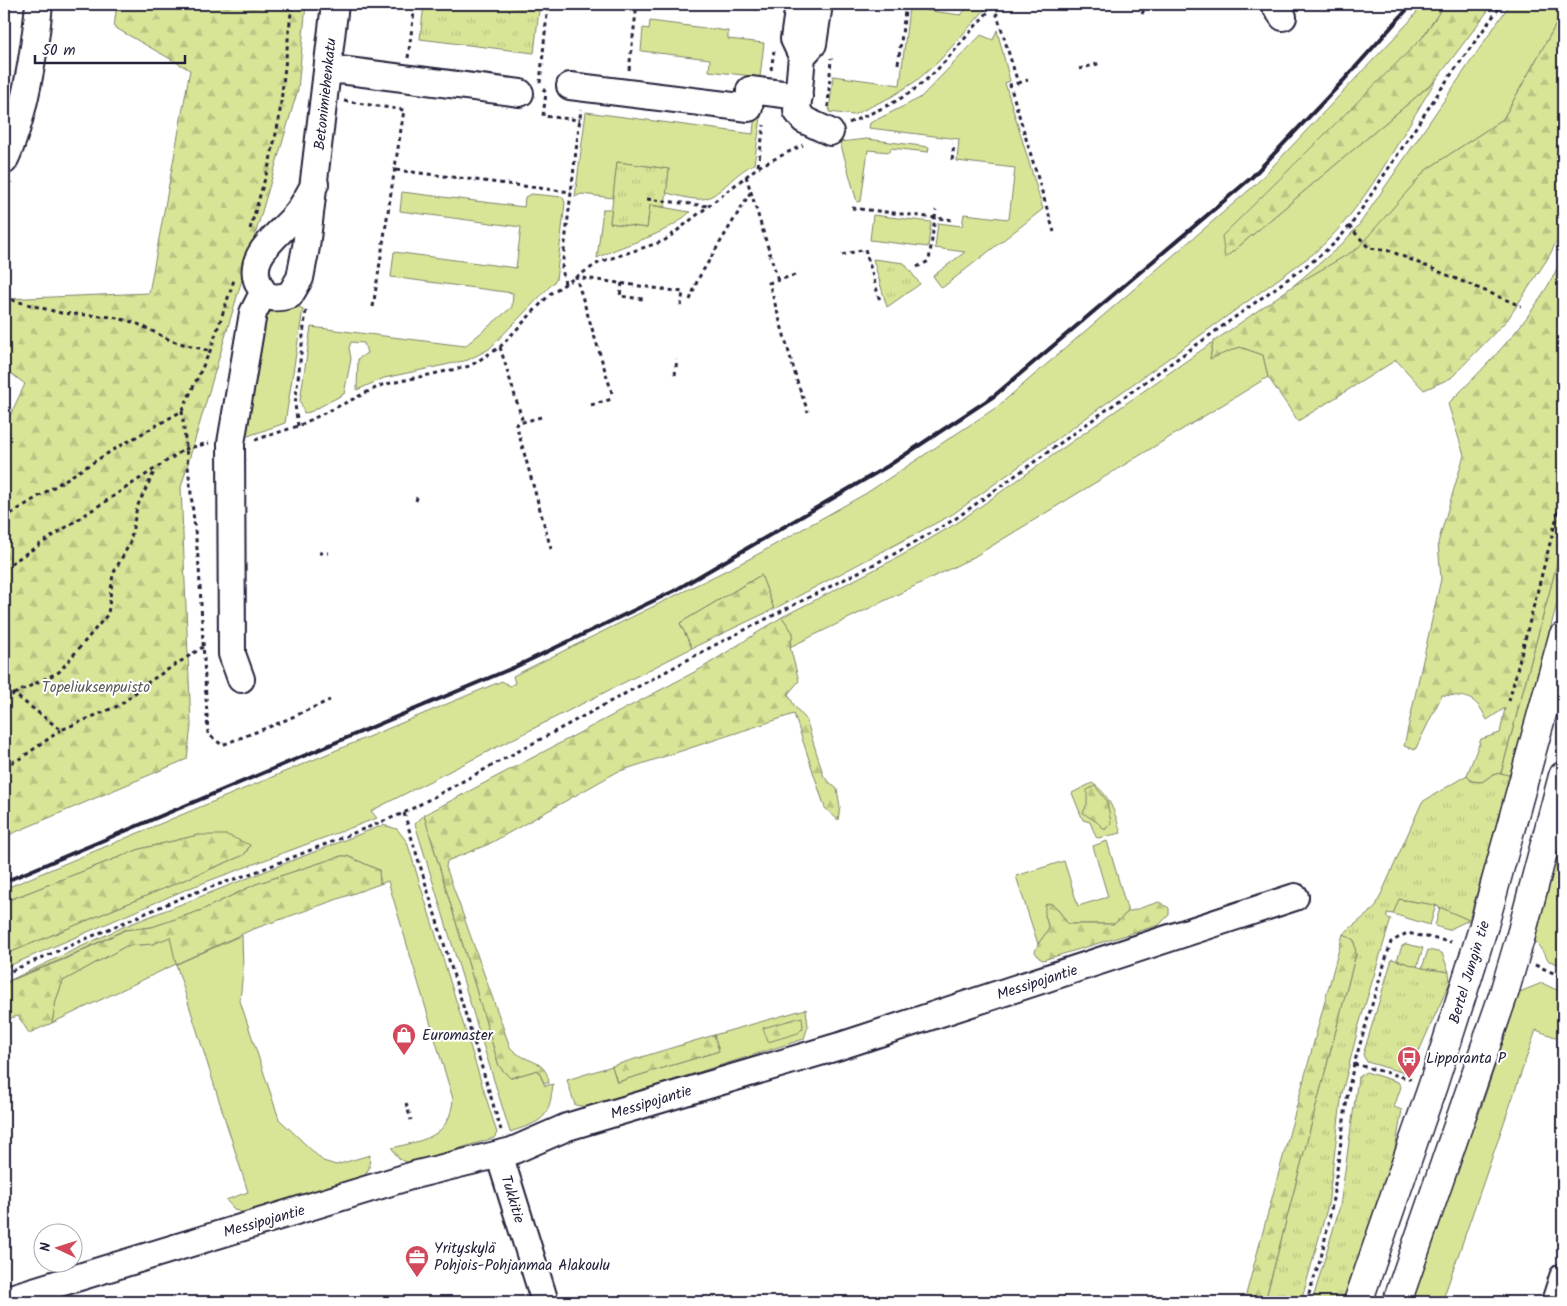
<svg xmlns="http://www.w3.org/2000/svg" width="1567" height="1306" viewBox="0 0 1567 1306" font-family="Kalam,sans-serif">
<style>
.grass{fill:#d8e597;stroke:#7d8469}
.forest{fill:url(#forest-firs);stroke:#7d8469}
.park{fill:url(#park-tufts);stroke:#7d8469}
.lines{fill:none;stroke-linecap:round;stroke-linejoin:round}
.minor-casing{stroke:#22223b;stroke-width:30}
.major-casing{stroke:#22223b;stroke-width:31}
.path{stroke:#22223b;stroke-width:3;stroke-dasharray:4 4;stroke-linecap:butt}
.minor{stroke:#fff;stroke-width:26}
.major{stroke:#fff;stroke-width:28}
.rail{stroke:#22223b;stroke-width:4}
.major-bridge-casing{stroke:#22223b;stroke-width:31;stroke-linecap:butt}
.major-bridge{stroke:#fff;stroke-width:28}
.labels{text-anchor:middle;stroke-width:4;stroke-linejoin:round;paint-order:stroke}
.street-label{font-size:15px;fill:#22223b;stroke:#fff}
.park-label{font-size:15px;fill:#595c57;stroke:#fff}
.poi-label{font-size:15px;fill:#22223b;stroke:#fff;text-anchor:start}
</style>
<defs>
<pattern id="forest-firs" width="22" height="20" patternUnits="userSpaceOnUse" patternTransform="scale(1.25)"><rect width="22" height="20" fill="#d8e597"/><path d="M5 1l3.5 6h-7zM16 11l3.5 6h-7z" fill="#b9c483"/></pattern>
<pattern id="park-tufts" width="24" height="20" patternUnits="userSpaceOnUse" patternTransform="scale(1.25)"><rect width="24" height="20" fill="#d8e597"/><path d="M3 7l-1-3M5 7V3M7 7l1-3M15 17l-1-3M17 17v-4M19 17l1-3" fill="none" stroke="#b9c483"/></pattern>
</defs>
<rect width="100%" height="100%" fill="#fff"/>
<filter id="ink" filterUnits="userSpaceOnUse"><feTurbulence type="fractalNoise" baseFrequency=".02" numOctaves="2"/><feDisplacementMap in="SourceGraphic" scale="10" xChannelSelector="R" yChannelSelector="G"/><feConvolveMatrix kernelMatrix="1 2 1 2 8 2 1 2 1" color-interpolation-filters="sRGB"/></filter>
<g filter="url(#ink)">
<path class="grass" d="M 726,4 L 761,4 L 757,5 L 757,10 L 725,6 Z
M 970,4 L 990,4 L 938,62 L 916,81 L 891,97 L 853,115 L 829,112 L 833,76 L 900,85 L 909,8 L 961,15 Z
M 1423,4 L 1445,4 L 1422,38 L 1225,258 L 1436,80 C 1400,137 1364,211 1313,254 L 953,514 L 774,609 L 761,575 L 680,623 L 692,648 L 371,811 L 377,818 L 187,889 L 4,968 L 4,955 L 244,855 L 250,846 L 198,835 L 140,849 L 4,902 L 4,889 L 502,681 L 510,686 L 515,683 L 513,676 L 751,558 L 865,494 L 997,407 L 1255,185 L 1409,22 Z
M 1510,4 L 1563,4 L 1563,12 L 1503,119 L 1426,170 L 1358,249 L 1293,286 L 1341,245 L 1359,225 Z
M 650,21 L 728,31 L 728,39 L 764,43 L 760,77 L 709,71 L 710,59 L 641,51 L 643,28 L 649,29 Z
M 997,30 L 1010,81 L 1005,83 L 1043,209 L 942,288 L 933,276 L 965,252 L 935,248 L 938,223 L 962,226 L 964,214 L 1009,219 L 1015,168 L 957,161 L 959,139 L 869,128 L 870,123 L 920,98 L 981,35 L 993,40 Z
M 756,102 L 762,103 L 762,111 L 754,164 C 735,173 725,189 710,197 C 698,203 678,195 666,193 L 669,169 L 617,162 L 613,198 L 581,194 L 575,197 L 586,112 L 753,134 Z
M 867,139 L 929,147 L 928,152 L 891,148 L 890,152 L 868,150 L 861,201 L 857,202 L 840,142 Z
M 402,192 L 524,207 L 525,197 L 531,194 L 563,197 L 565,203 L 556,280 L 489,349 L 468,360 L 384,378 L 357,390 L 358,359 L 367,353 L 364,343 L 351,342 L 349,348 L 351,359 L 344,394 L 310,412 L 304,413 L 300,401 L 311,327 L 465,346 L 512,307 L 513,293 L 391,277 L 394,252 L 516,268 L 521,227 L 400,211 Z
M 650,205 L 690,212 C 662,238 630,241 597,258 L 603,209 L 612,209 L 610,223 L 647,228 Z
M 873,215 L 931,222 L 928,247 L 870,240 Z
M 296,305 L 303,309 L 285,423 L 248,436 L 243,436 L 259,334 L 268,308 Z
M 1213,342 L 1210,358 L 1240,347 L 1263,355 L 1268,377 L 972,558 L 790,647 L 793,633 L 782,617 L 899,557 L 957,523 Z
M 1563,541 L 1563,581 L 1511,776 L 1501,773 Z
M 1092,783 C 1110,794 1115,814 1121,833 L 1098,838 L 1096,837 L 1090,822 L 1083,820 L 1072,793 Z
M 424,815 L 499,1066 L 510,1078 L 538,1070 L 545,1086 L 553,1084 C 549,1120 543,1121 510,1132 L 415,824 Z
M 383,825 L 397,829 L 407,842 L 497,1133 L 494,1138 L 411,1163 C 400,1162 397,1157 392,1148 C 423,1140 450,1138 453,1099 L 388,881 L 380,884 L 379,870 L 347,856 L 341,856 L 256,884 L 202,910 L 152,927 L 124,930 L 65,958 L 4,983 L 123,927 Z
M 1563,835 L 1563,965 L 1562,965 L 1549,961 L 1534,939 L 1553,860 Z
M 1107,841 L 1128,912 L 1114,924 L 1068,924 L 1056,907 L 1045,915 L 1049,929 L 1038,944 L 1016,876 L 1064,861 L 1078,906 L 1108,897 L 1093,846 Z
M 1398,899 L 1436,905 L 1430,925 L 1393,914 Z
M 1440,907 L 1469,920 L 1448,930 L 1435,926 Z
M 242,935 L 243,970 L 240,1001 L 279,1119 L 323,1161 L 336,1165 L 370,1155 L 369,1168 L 364,1177 L 244,1213 L 235,1210 L 226,1200 L 248,1192 L 176,964 L 52,1023 L 56,1000 L 63,981 L 126,946 L 153,944 L 170,936 L 177,964 Z
M 1406,944 L 1423,948 L 1417,967 L 1397,960 L 1402,946 Z
M 1428,950 L 1442,953 L 1449,972 L 1422,968 Z
M 1542,983 L 1563,993 L 1563,1040 L 1536,1030 L 1442,1302 L 1408,1302 L 1474,1117 L 1478,1117 L 1509,1024 L 1517,993 Z
M 806,1009 L 808,1026 L 804,1039 L 588,1107 L 575,1105 L 567,1080 L 612,1066 L 617,1082 L 719,1051 L 714,1035 Z"/>
<path class="forest" d="M 117,4 L 306,4 L 298,89 L 181,487 L 191,726 L 187,759 L 4,837 L 4,428 L 25,384 L 4,368 L 4,299 L 149,293 L 190,70 L 114,27 Z
M 1445,4 L 1493,4 L 1436,80 L 1225,258 L 1222,236 L 1422,38 Z
M 1563,12 L 1563,229 L 1548,258 L 1508,319 L 1451,378 L 1424,390 L 1396,360 L 1298,421 L 1268,377 L 1263,355 L 1240,347 L 1210,359 L 1213,342 L 1293,286 L 1357,249 L 1426,170 L 1503,119 Z
M 1563,256 L 1563,541 L 1501,773 L 1492,775 L 1482,782 L 1471,781 L 1467,775 L 1481,739 L 1500,733 L 1505,708 L 1487,720 C 1476,696 1467,696 1442,695 L 1415,750 L 1404,746 L 1441,579 L 1438,543 L 1464,455 L 1448,404 C 1492,360 1538,314 1563,256 Z
M 761,575 L 774,609 L 692,648 L 680,623 Z
M 782,617 L 793,633 L 790,647 L 799,681 L 788,694 L 795,707 L 806,719 L 824,777 L 837,789 L 840,807 L 838,820 L 825,808 L 794,714 L 617,772 L 489,844 L 447,861 L 446,867 L 510,1047 C 524,1064 546,1057 549,1083 L 544,1083 L 538,1070 L 510,1078 L 499,1066 L 424,815 L 702,668 Z
M 1095,786 L 1107,801 L 1111,823 L 1105,830 L 1097,822 L 1083,813 L 1087,804 L 1087,790 Z
M 198,835 L 227,835 L 250,845 L 244,855 L 4,955 L 4,902 L 140,849 Z
M 341,856 L 347,856 L 379,870 L 380,884 L 251,930 L 176,964 L 170,937 L 153,944 L 126,946 L 63,981 L 56,1000 L 52,1023 L 29,1033 L 18,1016 L 4,1020 L 4,983 L 65,959 L 125,930 L 152,927 L 202,910 L 256,884 Z
M 1159,902 L 1169,908 L 1169,915 L 1159,925 L 1043,960 L 1039,958 L 1035,952 L 1038,944 L 1049,929 L 1045,915 L 1045,905 L 1050,903 L 1056,907 L 1068,924 L 1114,924 L 1128,912 Z
M 1343,934 L 1354,939 L 1356,954 L 1265,1302 L 1244,1302 Z
M 802,1017 L 803,1028 L 798,1033 L 768,1042 L 763,1028 Z
M 714,1035 L 719,1051 L 617,1082 L 612,1066 Z"/>
<path class="park" d="M 424,4 L 514,4 L 514,7 L 539,10 L 534,53 L 420,39 Z
M 617,162 L 669,169 L 665,207 L 650,205 L 647,228 L 610,223 Z
M 873,259 L 904,263 L 920,284 L 887,307 Z
M 1501,773 L 1511,776 L 1469,920 L 1435,905 L 1399,899 L 1393,914 L 1387,913 L 1387,918 L 1391,919 L 1359,1025 L 1342,1093 L 1328,1205 L 1301,1302 L 1265,1302 L 1356,954 L 1354,940 L 1343,934 L 1375,908 L 1422,802 L 1467,775 L 1471,781 L 1482,782 L 1492,775 Z
M 1392,959 L 1422,968 L 1449,972 L 1450,982 L 1419,1051 L 1413,1050 L 1405,1071 L 1401,1072 L 1367,1062 L 1363,1055 Z
M 1366,1072 L 1398,1082 L 1401,1087 L 1394,1107 L 1402,1110 L 1391,1172 L 1343,1302 L 1312,1302 L 1340,1206 L 1358,1078 Z"/>
<g class="lines">
<g class="minor-casing">
<path id="minor" d="M 799,4 L 794,39 L 802,56 L 813,44 L 819,4
M 1274,4 L 1283,17
M 802,56 L 797,111 L 804,120 L 830,132
M 327,73 L 340,70 L 520,93
M 570,86 L 749,108 L 750,90 L 799,96
M 4,161 C 24,120 35,50 39,4
M 315,184 C 308,195 303,208 294,217 C 277,237 241,259 262,290 C 268,300 280,298 290,295 L 300,278 L 306,247 L 335,4
M 241,679 L 232,654 L 231,443 L 253,313 L 263,293
M 499,1154 L 545,1302
M 4,1300 L 414,1175 L 512,1151 L 567,1127 L 840,1046 L 1295,897
M 1555,1302 L 1563,1277"/>
</g>
<g class="major-casing">
<path id="major" d="M 1484,925 L 1563,637
M 1521,935 L 1563,776
M 1358,1302 L 1433,1085 L 1468,976
M 1397,1302 L 1504,993"/>
</g>
<path class="path" d="M 907,4 L 919,4
M 950,4 L 964,10 L 967,4
M 919,5 L 927,4
M 994,5 L 1018,83 L 1010,85 L 1054,232
M 1142,14 L 1145,7
M 408,58 L 415,4
M 898,64 L 906,4
M 1079,69 L 1101,63
M 629,70 L 637,4
M 771,70 L 774,51
M 540,83 L 548,4
M 1018,83 L 1028,80
M 543,89 L 546,93 L 543,116 L 580,120
M 344,101 L 404,110 L 373,307
M 828,107 L 831,58
M 849,123 C 873,112 900,102 920,85 C 949,62 969,30 996,4
M 952,160 L 954,144
M 758,166 L 764,125
M 396,170 L 571,192
M 746,176 L 778,280
M 4,197 L 11,182
M 647,199 L 708,206
M 852,208 L 953,220
M 1349,226 L 1369,248 L 1390,251 L 1521,306
M 250,229 L 269,165 L 279,120 L 292,4
M 842,255 L 865,249 L 880,301
M 917,267 L 929,261 L 936,210
M 795,275 L 769,283 L 798,384 L 808,412
M 622,283 L 620,296 L 643,299 L 643,301
M 565,284 L 562,268 L 581,109
M 4,298 L 61,313 L 113,317 L 136,323 L 172,341 L 210,351
M 690,300 L 698,279 L 750,193
M 500,347 L 523,422
M 675,375 L 677,359
M 612,393 L 576,277 L 683,292 L 681,306
M 591,405 L 612,399
M 182,411 L 199,567 L 208,734 L 222,745 L 279,723 L 330,700
M 541,417 L 516,424 L 551,549
M 298,426 L 295,405 L 306,310
M 255,440 L 298,426 L 382,385 L 470,366 L 500,347 L 551,293 L 565,284 L 600,262 L 664,241 L 758,167 L 803,145
M 416,501 L 418,494
M 4,518 L 113,450 L 182,411 L 210,351 L 234,280
M 319,553 L 328,553
M 4,568 L 185,449 L 209,443
M 14,694 L 59,672 L 108,614 L 113,574 L 130,543 L 137,507 L 155,470
M 4,698 L 14,694 L 61,730 L 120,705 L 150,681 L 203,647
M 1509,701 L 1563,493
M 4,766 L 21,758 L 61,730
M 404,813 L 501,1130
M 1535,965 L 1563,977
M 4,974 L 188,895 L 258,871 L 404,813 L 715,645 L 898,552 L 955,519 L 1317,258 L 1336,242 L 1353,222 L 1445,83 L 1502,4
M 1354,1064 L 1411,1079
M 406,1103 L 411,1120
M 1306,1302 L 1321,1258 L 1332,1205 L 1348,1092 L 1354,1064 L 1391,942 L 1407,933 L 1451,942"/>
<use href="#minor" class="minor"/>
<use href="#major" class="major"/>
<path class="rail" d="M 4,882 L 515,667 L 674,591 L 888,466 L 994,396 L 1251,178 L 1343,81 L 1412,4"/>
<g class="major-bridge-casing">
<path id="major-bridge" d="M 1468,976 L 1484,925
M 1504,993 L 1521,935"/>
</g>
<use href="#major-bridge" class="major-bridge"/>
</g>
</g>
<defs>
<g id="shop-pin" transform="scale(1.25)"><path d="M0 17L-7.5 6A9.5 9.5 0 1 1 7.5 6Z" fill="#d1495b" stroke="#fff"/><path d="M-5-2.5h2.3a2.7 3.5 0 0 1 5.4 0H5L5.5 6h-11ZM-1.5-2.5h3a1.5 2.3 0 0 0-3 0Z" fill="#fff"/></g>
<g id="bus-pin" transform="scale(1.25)"><path d="M0 17L-7.5 6A9.5 9.5 0 1 1 7.5 6Z" fill="#d1495b" stroke="#fff"/><path d="M-5-6H5V4H4V6H2V4H-2V6H-4V4H-5ZM-3.5-4V0h7V-4ZM-3.5 1.2v1.5H-2V1.2ZM2 1.2v1.5H3.5V1.2Z" fill="#fff"/></g>
<g id="office-pin" transform="scale(1.25)"><path d="M0 17L-7.5 6A9.5 9.5 0 1 1 7.5 6Z" fill="#d1495b" stroke="#fff"/><path d="M-6-3h4V-5.5h4V-3h4V5H-6ZM-1-4.5V-3h2v-1.5ZM-6 0V1H6V0Z" fill="#fff"/></g>
</defs>
<g fill-rule="evenodd">
<use href="#shop-pin" x="404" y="1035"/>
<use href="#bus-pin" x="1409" y="1058"/>
<use href="#office-pin" x="417" y="1257"/>
</g>
<g class="labels">
<g class="street-label">
<text transform="translate(325 94) rotate(-84)" y="5">Betonimiehenkatu</text>
<text transform="translate(1469 972) rotate(-73)" y="5">Bertel Jungin tie</text>
<text transform="translate(1037 982) rotate(-18)" y="5">Messipojantie</text>
<text transform="translate(651 1102) rotate(-17)" y="5">Messipojantie</text>
<text transform="translate(513 1199) rotate(73)" y="5">Tukkitie</text>
<text transform="translate(264 1221) rotate(-16)" y="5">Messipojantie</text>
</g>
<g class="park-label">
<text x="96" y="692">Topeliuksenpuisto</text>
</g>
<g class="poi-label">
<text x="422" y="1040">Euromaster</text>
<text x="1426" y="1063">Lipporanta P</text>
<text x="434" y="1253">Yrityskylä<tspan x="434" dy="17">Pohjois-Pohjanmaa Alakoulu</tspan></text>
</g>
</g>
<rect width="1567" height="1306" fill="none" stroke="#fff" stroke-width="20"/>
<rect x="10" y="10" width="1547" height="1286" fill="none" stroke="#22223b" stroke-width="2" filter="url(#ink)"/>
<g transform="translate(58 1248) rotate(274)"><circle r="24" fill="#ffffff" stroke="#a7a7b1"/>
<path d="M0-4L9 19L0 12L-9 19Z" fill="#d1495b"/>
<text y="-8" font-size="14" font-weight="bold" text-anchor="middle" fill="#22223b">N</text>
</g>
<path d="M35 55v8h150v-8" fill="none" stroke="#22223b" stroke-width="2.5"/>
<text x="42" y="55" font-size="15" fill="#22223b" stroke="#ffffff" stroke-width="4" paint-order="stroke">50 m</text>
</svg>
